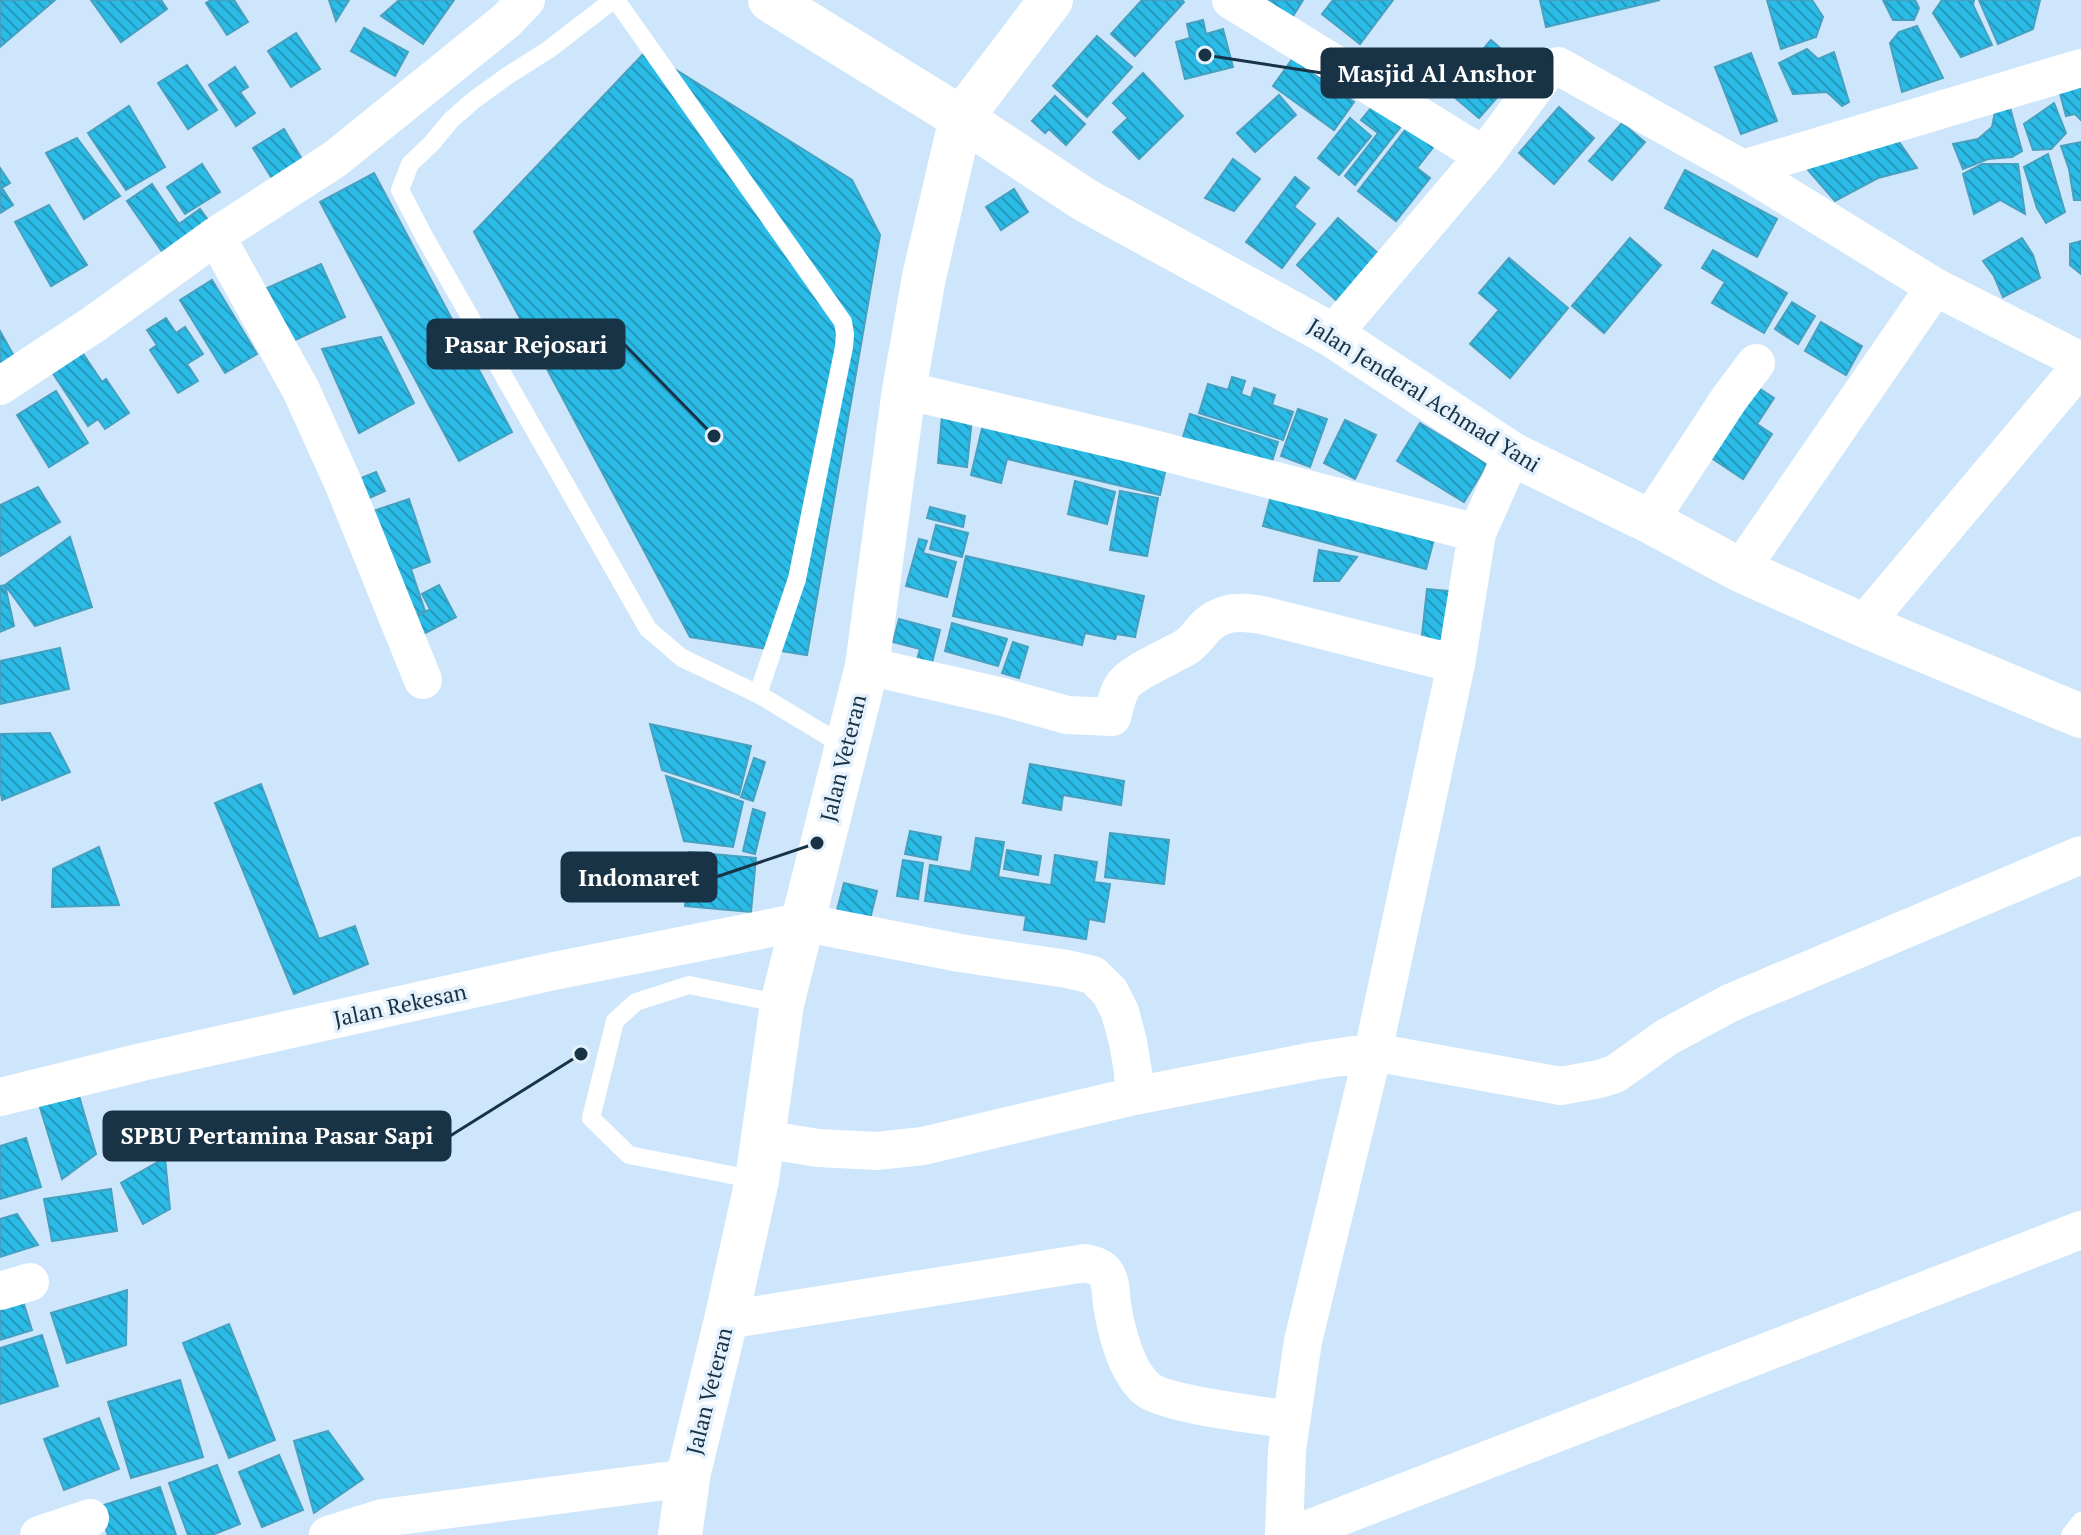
<svg xmlns="http://www.w3.org/2000/svg" width="2081" height="1535" viewBox="0 0 2081 1535" font-family="'PT Serif',serif">
<style>
.building{fill:url(#building-back-hatch);stroke:#46a0bf;stroke-width:2}
.lines{fill:none;stroke-linecap:round;stroke-linejoin:round}
.lane{stroke:#fff;stroke-width:18}
.street{stroke:#fff;stroke-width:38}
.secondary{stroke:#fff;stroke-width:44}
.primary{stroke:#fff;stroke-width:44}
.labels{text-anchor:middle;stroke-width:7;stroke-linejoin:round;paint-order:stroke}
.street-label{font-size:22px;fill:#183246;stroke:#e5f1fc}
.leader{fill:none;stroke:#183246;stroke-width:3}
.callout-dot{fill:#183246;stroke:#e5f1fc;stroke-width:3}
.callout{fill:#183246;stroke:#183246;stroke-width:3}
.callout-label{font-size:24px;text-anchor:middle;font-weight:bold;fill:#fff}
</style>
<defs>
<pattern id="building-back-hatch" width="6" height="6" patternUnits="userSpaceOnUse" patternTransform="scale(2)"><rect width="6" height="6" fill="#2bbbe7"/><path d="M-1 5l2 2M0 0l6 6M5-1l2 2" fill="none" stroke="#2499bd"/></pattern>
</defs>
<rect width="100%" height="100%" fill="#cde6fb"/>
<path class="building" d="M 0,0 L 55,0 L 0,47 Z
M 91,0 L 161,0 L 167,9 L 121,42 Z
M 211,0 L 234,0 L 248,22 L 227,35 L 206,3 Z
M 329,0 L 349,0 L 336,21 Z
M 399,0 L 454,0 L 423,44 L 381,16 Z
M 1142,0 L 1182,0 L 1184,2 L 1135,56 L 1111,34 Z
M 1267,0 L 1303,0 L 1287,26 Z
M 1333,0 L 1393,0 L 1360,44 L 1322,14 Z
M 1540,0 L 1660,0 L 1546,27 Z
M 1767,0 L 1812,0 L 1823,17 L 1816,37 L 1781,49 Z
M 1883,0 L 1915,0 L 1919,8 L 1914,20 L 1893,20 Z
M 1942,0 L 1974,0 L 1973,5 L 1992,45 L 1961,57 L 1933,13 Z
M 1979,0 L 2040,0 L 2033,29 L 1998,44 Z
M 1203,20 L 1206,34 L 1223,29 L 1233,67 L 1185,79 L 1176,42 L 1190,38 L 1187,24 Z
M 1917,26 L 1943,78 L 1902,92 L 1890,43 L 1899,32 Z
M 364,28 L 408,52 L 395,76 L 351,51 Z
M 296,33 L 320,69 L 291,87 L 268,51 Z
M 1097,36 L 1132,67 L 1087,117 L 1053,86 Z
M 1491,40 L 1523,68 L 1479,118 L 1447,91 Z
M 1807,49 L 1818,59 L 1834,52 L 1849,102 L 1842,106 L 1827,92 L 1793,94 L 1779,63 Z
M 646,51 L 852,180 L 880,235 L 807,655 L 690,637 L 474,232 Z
M 1751,53 L 1777,121 L 1741,134 L 1715,67 Z
M 1293,58 L 1354,102 L 1334,130 L 1273,86 Z
M 187,65 L 217,110 L 188,129 L 158,83 Z
M 235,67 L 248,87 L 240,92 L 255,113 L 236,126 L 209,85 Z
M 1143,73 L 1183,116 L 1139,159 L 1113,132 L 1128,118 L 1113,103 Z
M 2081,79 L 2081,120 L 2075,114 L 2066,116 L 2058,86 Z
M 1279,95 L 1296,115 L 1255,152 L 1237,133 Z
M 1055,96 L 1085,124 L 1066,145 L 1049,129 L 1045,133 L 1032,121 Z
M 1375,103 L 1403,124 L 1355,185 L 1345,176 L 1378,133 L 1361,120 Z
M 2054,103 L 2066,133 L 2051,149 L 2033,150 L 2024,124 Z
M 2009,104 L 2022,151 L 2012,157 L 1988,159 L 1963,169 L 1953,144 L 1978,139 L 1992,127 L 1996,107 Z
M 129,106 L 165,167 L 126,190 L 88,133 Z
M 1559,107 L 1594,138 L 1554,184 L 1519,153 Z
M 1350,118 L 1371,136 L 1339,175 L 1318,158 Z
M 1622,123 L 1645,142 L 1612,180 L 1589,161 Z
M 1409,125 L 1435,145 L 1417,168 L 1430,178 L 1396,221 L 1358,191 Z
M 284,129 L 303,161 L 273,180 L 253,148 Z
M 1895,136 L 1917,168 L 1878,178 L 1835,201 L 1808,170 L 1814,163 Z
M 77,138 L 120,196 L 84,219 L 46,153 Z
M 2081,142 L 2081,200 L 2074,200 L 2069,169 L 2061,146 Z
M 2048,154 L 2065,212 L 2046,223 L 2037,208 L 2024,167 Z
M 1233,159 L 1260,179 L 1234,211 L 1205,198 Z
M 202,164 L 220,192 L 185,214 L 167,187 Z
M 1982,164 L 2018,164 L 2025,214 L 2000,200 L 1974,214 L 1963,174 Z
M 0,168 L 10,183 L 2,188 L 13,205 L 0,213 Z
M 1685,170 L 1777,219 L 1757,257 L 1665,208 Z
M 374,173 L 512,432 L 459,461 L 320,202 Z
M 1295,177 L 1309,188 L 1294,207 L 1315,224 L 1282,268 L 1246,242 Z
M 152,184 L 179,224 L 200,209 L 211,224 L 165,256 L 127,201 Z
M 1014,189 L 1028,212 L 1001,230 L 986,207 Z
M 49,205 L 87,265 L 51,286 L 15,222 Z
M 1338,218 L 1379,254 L 1337,301 L 1297,265 Z
M 1630,238 L 1661,265 L 1604,333 L 1572,306 Z
M 2022,238 L 2033,255 L 2040,278 L 2003,297 L 1994,276 L 1983,261 Z
M 2081,241 L 2081,274 L 2070,265 L 2070,244 Z
M 1713,250 L 1787,293 L 1764,333 L 1712,303 L 1725,282 L 1702,268 Z
M 1509,258 L 1568,308 L 1510,378 L 1470,344 L 1499,310 L 1479,293 Z
M 321,264 L 345,317 L 291,342 L 267,288 Z
M 212,280 L 257,354 L 225,373 L 180,300 Z
M 1792,302 L 1815,316 L 1798,344 L 1775,329 Z
M 166,318 L 176,333 L 185,327 L 203,354 L 187,364 L 198,381 L 178,393 L 150,350 L 157,345 L 147,330 Z
M 1821,322 L 1862,346 L 1846,375 L 1805,351 Z
M 0,331 L 14,356 L 0,363 Z
M 381,337 L 414,403 L 359,433 L 322,349 Z
M 80,349 L 102,382 L 106,379 L 129,413 L 105,429 L 98,419 L 88,426 L 50,369 Z
M 1232,377 L 1245,381 L 1241,394 L 1251,398 L 1254,388 L 1275,395 L 1272,405 L 1293,412 L 1283,440 L 1199,413 L 1208,384 L 1228,390 Z
M 1748,381 L 1774,398 L 1757,424 L 1772,434 L 1743,479 L 1701,451 Z
M 56,391 L 88,443 L 49,467 L 17,415 Z
M 1298,409 L 1327,419 L 1310,467 L 1281,456 Z
M 1190,414 L 1278,442 L 1270,468 L 1182,440 Z
M 942,415 L 972,418 L 967,467 L 938,463 Z
M 984,420 L 1167,463 L 1160,495 L 1007,459 L 1001,483 L 971,475 Z
M 1345,420 L 1376,435 L 1355,479 L 1324,463 Z
M 1420,423 L 1487,464 L 1464,502 L 1397,461 Z
M 376,472 L 385,491 L 365,500 L 356,480 Z
M 1075,481 L 1115,492 L 1107,524 L 1068,514 Z
M 38,487 L 60,522 L 0,556 L 0,505 Z
M 1273,488 L 1437,528 L 1426,569 L 1263,526 Z
M 1120,491 L 1158,498 L 1147,556 L 1110,550 Z
M 409,499 L 430,562 L 411,569 L 425,611 L 407,617 L 370,512 Z
M 930,507 L 965,516 L 963,527 L 927,518 Z
M 936,525 L 968,533 L 962,557 L 930,549 Z
M 70,537 L 92,607 L 35,626 L 5,585 Z
M 919,539 L 927,541 L 923,553 L 956,562 L 947,597 L 906,586 Z
M 1319,550 L 1357,557 L 1339,581 L 1314,581 Z
M 966,556 L 1144,596 L 1135,637 L 1117,634 L 1115,639 L 1085,633 L 1082,645 L 953,616 Z
M 5,585 L 14,626 L 0,632 L 0,586 Z
M 439,585 L 456,617 L 416,638 L 407,622 L 430,609 L 422,594 Z
M 1427,589 L 1458,592 L 1451,649 L 1421,644 Z
M 899,619 L 940,630 L 931,667 L 916,663 L 920,649 L 893,642 Z
M 952,623 L 1007,639 L 998,666 L 945,651 Z
M 1013,642 L 1028,647 L 1019,678 L 1002,673 Z
M 60,648 L 69,689 L 0,704 L 0,661 Z
M 650,724 L 751,746 L 739,795 L 662,770 Z
M 50,733 L 70,772 L 2,800 L 0,789 L 0,734 Z
M 754,758 L 765,762 L 753,801 L 741,797 Z
M 1030,764 L 1124,781 L 1121,805 L 1063,795 L 1061,810 L 1023,803 Z
M 666,776 L 743,802 L 733,847 L 684,841 Z
M 261,784 L 319,939 L 355,926 L 368,964 L 294,994 L 215,803 Z
M 753,809 L 765,813 L 755,854 L 743,851 Z
M 910,831 L 941,837 L 937,860 L 905,854 Z
M 1110,833 L 1169,840 L 1164,884 L 1105,877 Z
M 976,838 L 1004,842 L 998,877 L 1051,885 L 1055,855 L 1097,862 L 1094,882 L 1110,884 L 1104,922 L 1089,919 L 1086,939 L 1024,930 L 1026,916 L 925,901 L 930,865 L 971,872 Z
M 99,847 L 119,905 L 52,907 L 53,869 Z
M 1007,850 L 1041,856 L 1038,875 L 1004,869 Z
M 689,852 L 756,858 L 751,912 L 685,906 Z
M 903,860 L 923,863 L 918,899 L 897,896 Z
M 844,883 L 877,891 L 870,919 L 837,910 Z
M 77,1089 L 96,1154 L 62,1179 L 38,1101 Z
M 26,1138 L 41,1187 L 0,1199 L 0,1146 Z
M 165,1158 L 170,1209 L 143,1224 L 121,1183 Z
M 111,1189 L 117,1231 L 52,1241 L 44,1199 Z
M 17,1214 L 38,1245 L 0,1257 L 0,1219 Z
M 127,1290 L 126,1345 L 67,1363 L 51,1313 Z
M 23,1301 L 32,1330 L 0,1340 L 0,1308 Z
M 229,1324 L 275,1440 L 229,1458 L 183,1343 Z
M 42,1335 L 58,1386 L 0,1404 L 0,1348 Z
M 180,1380 L 203,1457 L 131,1478 L 108,1402 Z
M 99,1418 L 119,1469 L 64,1490 L 44,1439 Z
M 328,1431 L 363,1479 L 314,1513 L 294,1441 Z
M 279,1455 L 303,1510 L 262,1527 L 239,1472 Z
M 217,1465 L 240,1524 L 212,1535 L 188,1535 L 169,1483 Z
M 160,1487 L 176,1535 L 108,1535 L 98,1507 Z"/>
<g class="lines">
<path class="lane" d="M 613,0 L 548,50 L 507,76 L 474,100 L 452,119 L 432,143 L 410,164 L 400,190 L 425,238 L 648,629 L 682,658 L 758,694 L 846,747
M 616,0 L 843,322 L 845,334 L 844,347 L 797,579 L 758,694
M 757,1180 L 629,1155 L 591,1118 L 615,1021 L 636,1002 L 689,985 L 782,1004
M 2070,1535 L 2081,1521"/>
<path class="street" d="M 1231,0 L 1484,156
M 1743,169 L 2081,68
M 216,236 L 301,390 L 344,485 L 423,680
M 1332,335 L 1484,156 L 1544,75 L 1551,68 L 1558,66 L 1743,169 L 1935,287 L 2081,361
M 0,386 L 94,324 L 216,236 L 335,159 L 507,20 L 526,0
M 904,390 L 1134,444 L 1477,533
M 1649,521 L 1729,399 L 1756,363
M 1740,570 L 1935,287
M 1863,625 L 2081,366
M 867,666 L 1003,697 L 1067,715 L 1112,717 C 1115,707 1117,695 1122,687 C 1130,673 1171,656 1186,647 C 1200,638 1203,622 1225,615 C 1237,611 1250,613 1262,615 L 1456,664
M 0,1097 L 142,1062 L 554,971 L 801,922 L 960,953 L 1067,969 L 1093,975 L 1110,992 L 1120,1012 L 1128,1042 L 1133,1072 L 1134,1096
M 762,1139 L 818,1148 L 876,1151 L 923,1146 L 1134,1096 L 1314,1061 L 1373,1052 L 1561,1086 L 1599,1079 L 1615,1074 L 1667,1037 L 1730,1003 L 2081,855
M 0,1291 L 30,1282
M 726,1320 L 1085,1263 C 1093,1265 1101,1266 1106,1274 C 1111,1282 1111,1295 1112,1304 C 1116,1330 1126,1372 1147,1389 C 1166,1405 1262,1415 1291,1420
M 39,1535 L 90,1518
M 328,1535 L 382,1518 L 688,1478
M 1284,1535 L 1287,1450 L 1303,1341 L 1373,1052 L 1456,664 L 1477,533 L 1512,454
M 1293,1535 L 2081,1230"/>
<path class="secondary" d="M 961,118 L 1085,200 L 1332,335 L 1512,454 L 1649,521 L 1740,570 L 1863,625 L 2081,716"/>
<path class="primary" d="M 770,0 L 961,118
M 680,1535 L 689,1472 L 726,1320 L 757,1180 L 782,1004 L 867,666 L 904,390 L 924,277 L 961,118 L 1051,0"/>
</g>
<g class="labels">
<g class="street-label">
<text transform="translate(1424 395) rotate(32)" y="8">Jalan Jenderal Achmad Yani</text>
<text transform="translate(843 758) rotate(-76)" y="8">Jalan Veteran</text>
<text transform="translate(400 1005) rotate(-12)" y="8">Jalan Rekesan</text>
<text transform="translate(709 1391) rotate(-76)" y="8">Jalan Veteran</text>
</g>
</g>
<path class="leader" d="M1205 55L1322 73M714 436L624 344M817 843L716 877M581 1054L450 1136"/>
<g class="callout-dot">
<circle cx="1205" cy="55" r="8"/>
<circle cx="714" cy="436" r="8"/>
<circle cx="817" cy="843" r="8"/>
<circle cx="581" cy="1054" r="8"/>
</g>
<g class="callout">
<rect x="1322" y="49" width="230" height="48" rx="8"/>
<rect x="428" y="320" width="196" height="48" rx="8"/>
<rect x="562" y="853" width="154" height="48" rx="8"/>
<rect x="104" y="1112" width="346" height="48" rx="8"/>
</g>
<g class="callout-label">
<text x="1437" y="82">Masjid Al Anshor</text>
<text x="526" y="353">Pasar Rejosari</text>
<text x="639" y="886">Indomaret</text>
<text x="277" y="1144">SPBU Pertamina Pasar Sapi</text>
</g>
</svg>
